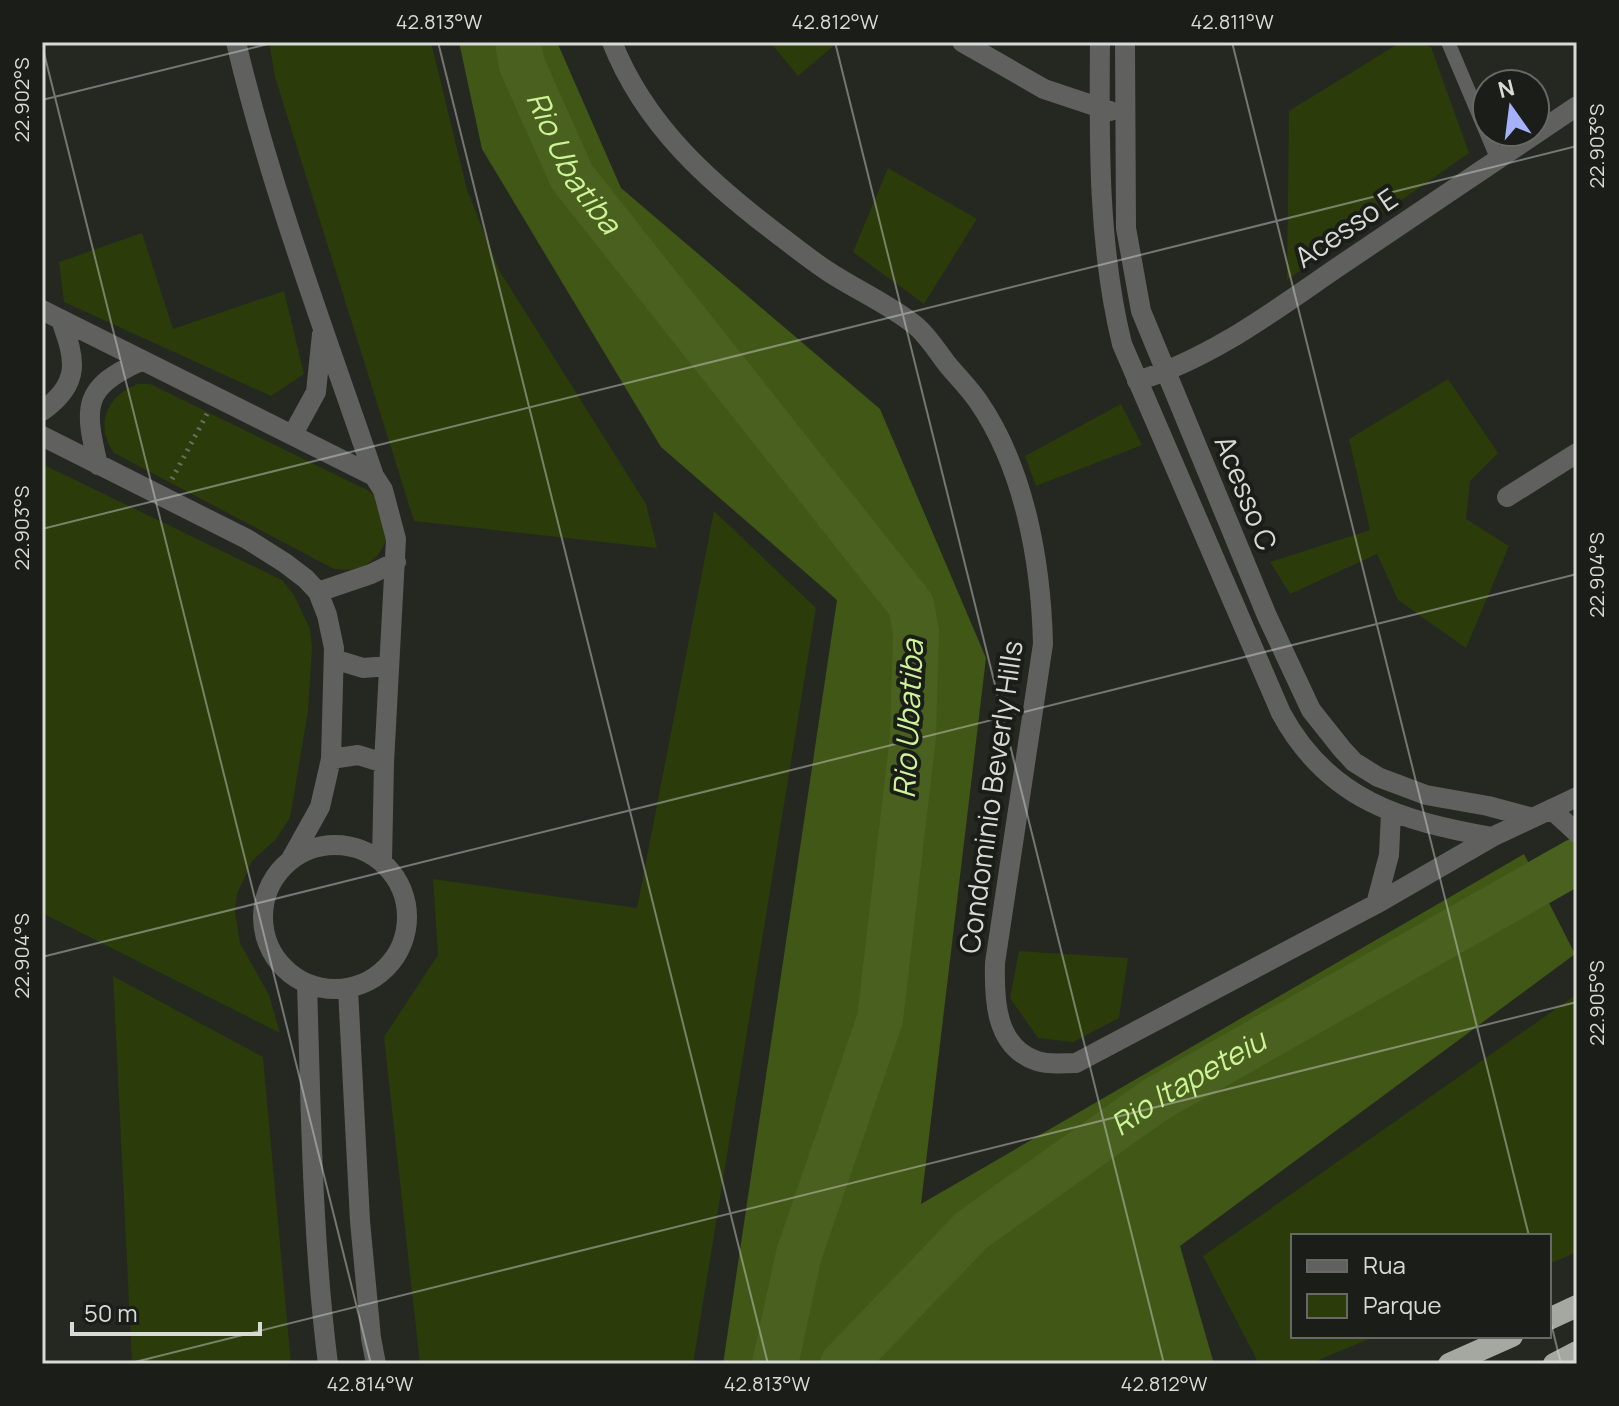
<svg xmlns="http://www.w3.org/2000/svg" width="1619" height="1406" viewBox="0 0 1619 1406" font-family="Manrope,sans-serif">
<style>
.green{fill:#2b3b0a}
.forest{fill:#405715}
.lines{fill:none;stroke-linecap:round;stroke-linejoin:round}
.river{stroke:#49601f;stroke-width:46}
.path{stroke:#6c6e69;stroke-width:5;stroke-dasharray:2 6;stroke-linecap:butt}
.service{stroke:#60615e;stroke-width:14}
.minor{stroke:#60615e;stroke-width:20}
.trunk{stroke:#a4a8a0;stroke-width:22}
.ticks{fill:none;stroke:#d8dad6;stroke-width:2;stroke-opacity:0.45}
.labels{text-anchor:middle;stroke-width:8;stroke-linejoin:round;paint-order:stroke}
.street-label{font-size:28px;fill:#d8dad6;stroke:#1b1e18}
.water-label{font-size:30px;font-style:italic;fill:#cef498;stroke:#1b1e18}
.neatline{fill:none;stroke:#d8dad6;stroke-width:3}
.ticks-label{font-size:20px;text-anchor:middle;fill:#d8dad6}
</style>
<rect width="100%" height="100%" fill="#252721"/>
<path class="green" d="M 269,42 L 431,42 L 467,190 L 499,270 L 646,504 L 657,548 L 414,521 L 275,77 Z
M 770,42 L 838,42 L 798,76 Z
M 1401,42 L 1415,42 L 1431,47 L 1469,153 L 1287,280 L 1289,111 Z
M 888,168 L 977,219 L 924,304 L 853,252 Z
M 142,233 L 173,329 L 284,291 L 304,374 L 271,396 L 64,302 L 59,262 Z
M 1448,379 L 1498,453 L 1470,481 L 1466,519 L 1509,546 L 1466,648 L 1398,600 L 1377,554 L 1290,594 L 1270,562 L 1370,530 L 1349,439 Z
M 138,384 L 150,384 L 367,490 L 376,496 L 388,534 C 381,561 361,573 334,569 L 114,453 C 94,425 107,395 138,384 Z
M 1121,404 L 1142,445 L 1036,486 L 1025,456 Z
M 42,464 L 282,580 L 294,595 L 310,629 L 312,647 L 308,711 L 290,818 L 276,839 L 252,861 L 237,894 L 235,912 L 240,943 L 269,995 L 280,1033 L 42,913 Z
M 714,511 L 816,608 L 693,1364 L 420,1364 L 384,1037 L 438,955 L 433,879 L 637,908 Z
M 1019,951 L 1128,958 L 1119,1018 L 1073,1042 L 1038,1038 L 1010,998 Z
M 113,976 L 263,1057 L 291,1364 L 132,1364 Z
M 1577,994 L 1577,1252 L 1549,1264 L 1549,1236 L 1293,1236 L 1293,1336 L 1376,1336 L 1309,1364 L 1259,1364 L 1203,1256 Z"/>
<path class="forest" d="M 459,42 L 557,42 L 621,188 L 880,409 L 986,658 L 921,1204 L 1524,854 L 1575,954 L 1180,1246 L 1214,1364 L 723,1364 L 837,600 L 661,447 L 482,149 Z"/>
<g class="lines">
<g class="river">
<path id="s1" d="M 518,42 L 522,65 L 572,177 L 911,605 L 916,632 L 913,736 L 880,1019 L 799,1254 L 775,1364"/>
<path id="s2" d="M 843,1364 L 972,1230 L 1155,1100 L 1577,861"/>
</g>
<path class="path" d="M 172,479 L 207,414"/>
<path class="service" d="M 1448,42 L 1498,160"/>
<path class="minor" d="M 236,42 C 271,190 325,332 374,476
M 612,42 C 645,126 710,183 780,236 C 796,248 812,261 829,272 C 858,291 889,304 916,326 C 928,336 937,351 947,364 C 957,376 969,388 978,401 C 1025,469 1041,563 1043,644 L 995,963 C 994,999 995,1047 1037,1061 C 1049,1065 1063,1063 1076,1063 L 1376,904 L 1492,837 L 1577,797
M 962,42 L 1044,89 L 1110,111
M 1100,42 C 1099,143 1098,246 1122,344 L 1281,713 C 1328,800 1401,821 1492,837
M 1125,42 L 1126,228 L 1141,311 L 1267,616 L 1311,710 L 1342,749 L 1354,762 L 1378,777 L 1426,795 L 1488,806 L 1529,817
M 42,310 L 374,476 L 383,490 L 396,539 L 384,763 L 382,861
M 1137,381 C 1211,359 1275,310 1338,267 C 1418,213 1497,160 1577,106
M 42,411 C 82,383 75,359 61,320
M 293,434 L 316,392 L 322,334
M 42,436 L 247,539 L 285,563 L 306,579 L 318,592 L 327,615 L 334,648 L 331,759 L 320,807 L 291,859
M 98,465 C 84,406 82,388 141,361
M 1507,497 L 1577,453
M 318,592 L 371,574 L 396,562
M 334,659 L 363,668 L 389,666
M 331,759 L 358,755 L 384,763
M 1551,809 L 1577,833
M263 917a72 72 0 1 1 144 0a72 72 0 1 1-144 0Z
M 1376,904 L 1389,855 L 1391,813
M 307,984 C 311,1111 312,1238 328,1364
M 348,989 L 360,1221 L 371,1338 L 376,1364"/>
<path class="trunk" d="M 1549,1319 L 1577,1306
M 1449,1364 L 1512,1336
M 1554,1364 L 1577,1352"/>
</g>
<path class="ticks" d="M 438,42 L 768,1364M 835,42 L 1164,1364M 1232,42 L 1529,1236M 42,45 L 371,1364M 42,100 L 276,42M 42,529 L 1577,146M 42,957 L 1577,574M 1549,1315 L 1561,1364M 127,1364 L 1577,1002"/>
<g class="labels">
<g class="street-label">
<text transform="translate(1346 228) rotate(-34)" y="10">Acesso E</text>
<text transform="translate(1246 493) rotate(68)" y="10">Acesso C</text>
<text transform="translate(991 797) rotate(-82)" y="10">Condominio Beverly Hills</text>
</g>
<g class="water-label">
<text dy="10" stroke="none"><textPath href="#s1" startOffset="134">Rio Ubatiba</textPath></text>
<text transform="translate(909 719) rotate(-87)" y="10">Rio Ubatiba</text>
<text dy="10" stroke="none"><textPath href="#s2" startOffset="448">Rio Itapeteiu</textPath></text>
</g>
</g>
<rect width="1619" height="1406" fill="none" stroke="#1b1e18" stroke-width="88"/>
<rect x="1291" y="1234" width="260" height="104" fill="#1b1e18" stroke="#676964" stroke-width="2"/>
<rect x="1307" y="1260" width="40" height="12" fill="#60615e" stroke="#676964" stroke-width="2"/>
<text x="1363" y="1274" font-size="24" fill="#d8dad6">Rua</text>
<rect x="1307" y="1294" width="40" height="24" fill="#2b3b0a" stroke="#676964" stroke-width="2"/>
<text x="1363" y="1314" font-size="24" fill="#d8dad6">Parque</text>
<g transform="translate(1511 108) rotate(346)"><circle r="38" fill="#1b1e18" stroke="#676964" stroke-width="2"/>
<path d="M0-6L14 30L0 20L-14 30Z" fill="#a6b1fc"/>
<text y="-12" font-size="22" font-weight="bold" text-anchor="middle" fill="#d8dad6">N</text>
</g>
<path d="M72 1322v12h188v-12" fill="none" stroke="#d8dad6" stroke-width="4"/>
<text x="84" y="1322" font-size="24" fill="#d8dad6" stroke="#1b1e18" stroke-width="6" paint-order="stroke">50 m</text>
<rect x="44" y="44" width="1531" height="1318" class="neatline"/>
<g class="ticks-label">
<text x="439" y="29">42.813°W</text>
<text x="835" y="29">42.812°W</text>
<text x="1232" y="29">42.811°W</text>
<text transform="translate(22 100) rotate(-90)" y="7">22.902°S</text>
<text transform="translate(1597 146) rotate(-90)" y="7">22.903°S</text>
<text transform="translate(22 528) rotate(-90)" y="7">22.903°S</text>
<text transform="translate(1597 575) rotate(-90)" y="7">22.904°S</text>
<text transform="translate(22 956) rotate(-90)" y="7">22.904°S</text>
<text transform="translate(1597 1003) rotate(-90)" y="7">22.905°S</text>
<text x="370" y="1391">42.814°W</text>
<text x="767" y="1391">42.813°W</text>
<text x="1164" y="1391">42.812°W</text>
</g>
</svg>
